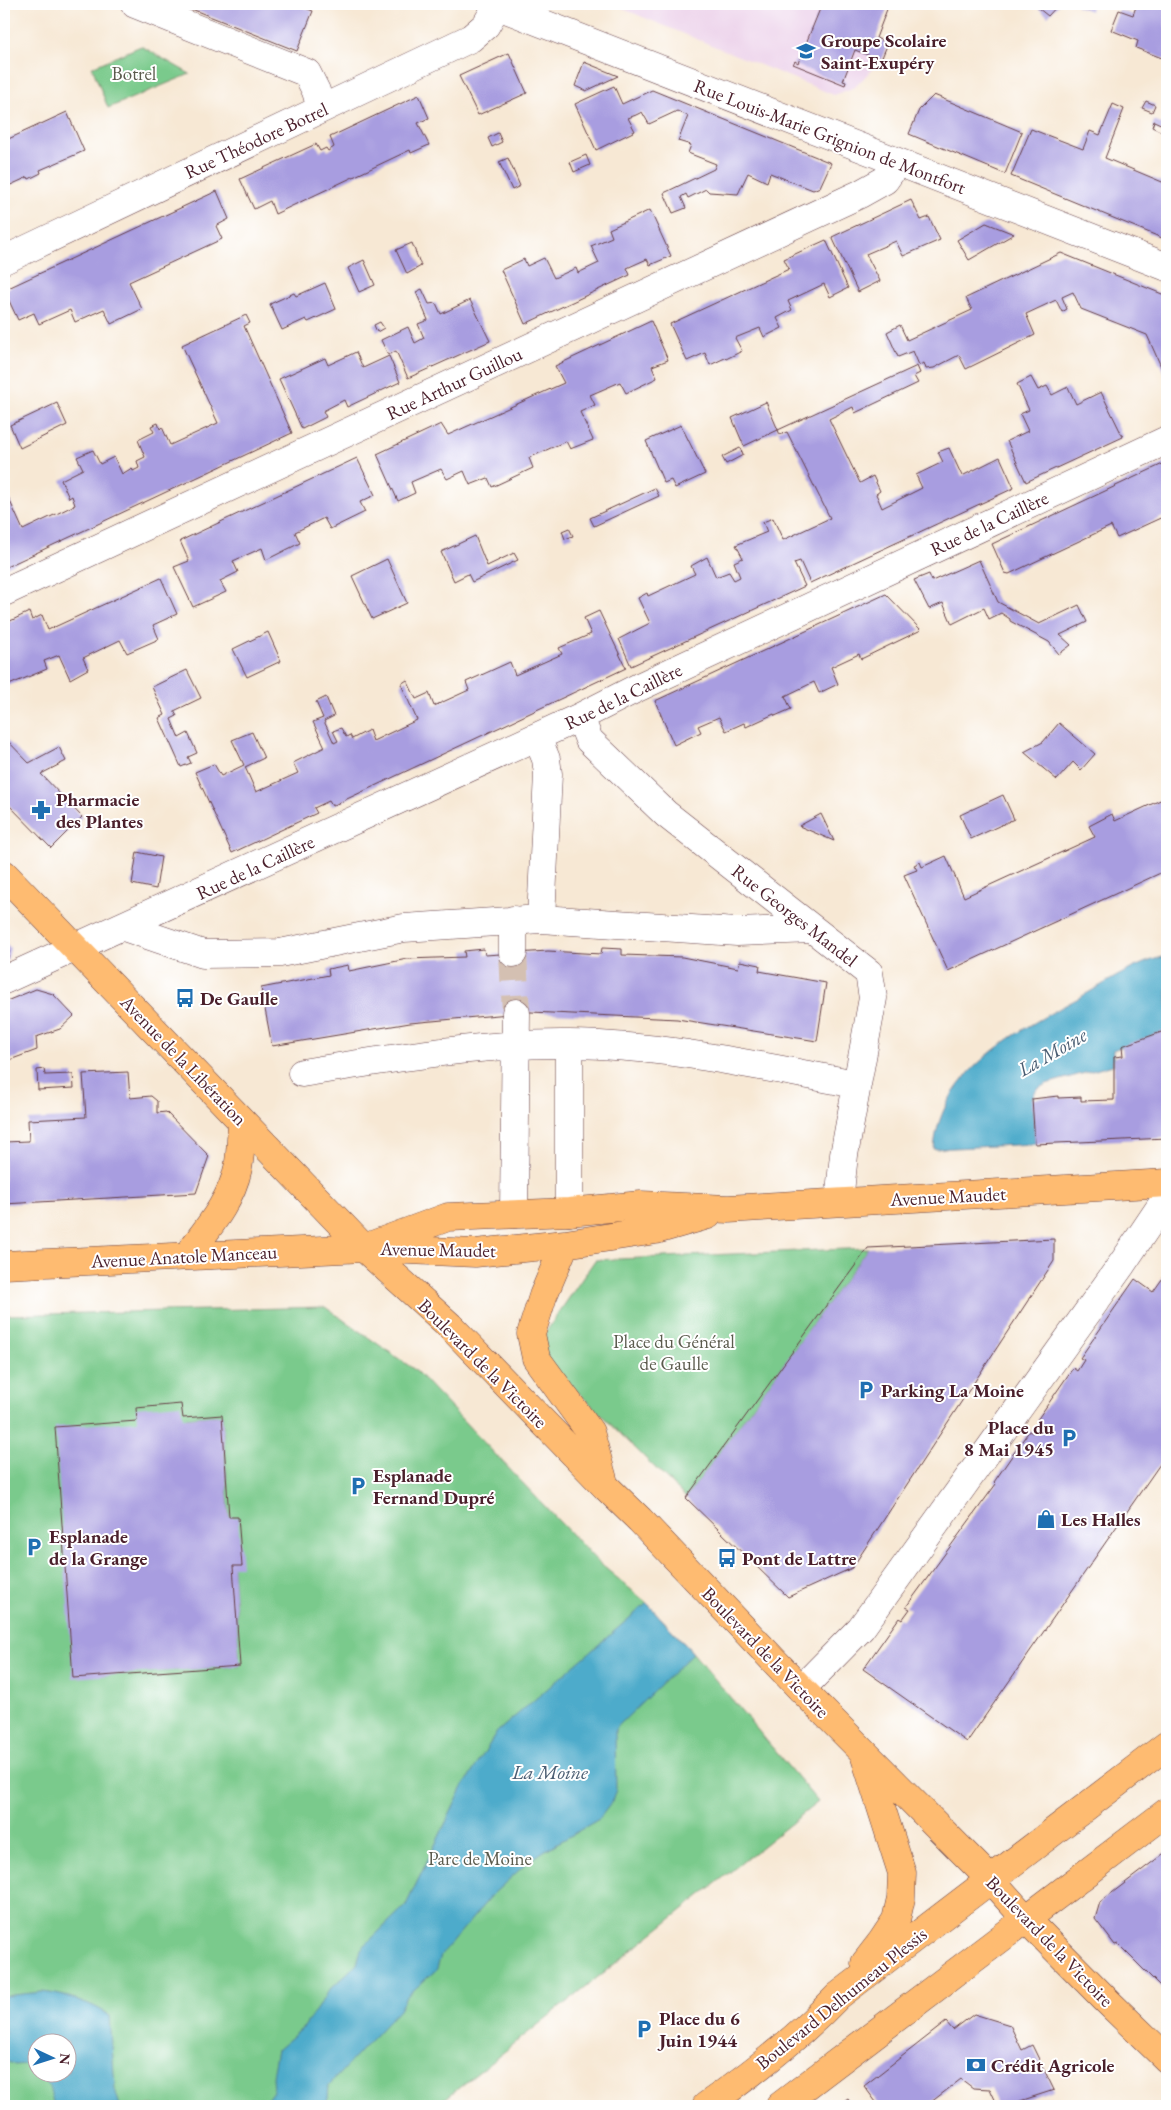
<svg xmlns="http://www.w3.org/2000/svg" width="1171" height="2110" viewBox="0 0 1171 2110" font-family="'EB Garamond',serif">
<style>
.built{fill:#ecd1ea}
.green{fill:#7aca8c;stroke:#62745c;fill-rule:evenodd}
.water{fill:#4dabcb;stroke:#4c657b}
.building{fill:#a89de0}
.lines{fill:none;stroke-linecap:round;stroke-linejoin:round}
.minor-tunnel{stroke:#d4c0b2;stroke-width:28;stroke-dasharray:28 14;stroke-linecap:butt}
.minor-casing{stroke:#643d44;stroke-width:29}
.major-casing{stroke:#643d44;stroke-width:29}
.minor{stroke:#fff;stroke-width:28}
.major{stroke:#febb71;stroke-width:28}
.labels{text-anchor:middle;stroke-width:4;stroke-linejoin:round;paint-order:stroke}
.poi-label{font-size:19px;font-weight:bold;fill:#4a1f2b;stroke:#fff;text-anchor:start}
.park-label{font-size:19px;fill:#5b5b4d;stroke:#fff}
.street-label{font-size:19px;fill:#4a1f2b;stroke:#fff}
.water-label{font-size:20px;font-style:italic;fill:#4b5e73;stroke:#fff}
</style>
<rect width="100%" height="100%" fill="#fff"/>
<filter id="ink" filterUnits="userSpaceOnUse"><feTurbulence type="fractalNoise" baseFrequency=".02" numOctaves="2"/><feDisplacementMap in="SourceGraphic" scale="10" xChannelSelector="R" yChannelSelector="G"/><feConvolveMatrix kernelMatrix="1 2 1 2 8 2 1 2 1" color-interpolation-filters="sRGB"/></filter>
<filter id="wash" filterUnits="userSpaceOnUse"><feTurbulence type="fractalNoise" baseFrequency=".0096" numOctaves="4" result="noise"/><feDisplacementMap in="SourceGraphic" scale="20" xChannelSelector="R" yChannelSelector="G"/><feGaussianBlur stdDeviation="1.12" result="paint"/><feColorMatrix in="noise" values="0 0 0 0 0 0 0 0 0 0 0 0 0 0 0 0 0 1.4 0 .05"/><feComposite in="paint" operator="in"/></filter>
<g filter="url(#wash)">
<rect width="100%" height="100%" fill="#f7e8d4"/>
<path class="built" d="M 611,4 L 889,4 L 876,38 L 888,43 L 881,60 L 855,87 L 834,95 Z"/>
<path class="green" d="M 141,46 L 190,74 L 108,108 L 92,67 Z
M 868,1248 L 686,1498 L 534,1349 L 595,1260 Z
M 325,1307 L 415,1370 L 597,1561 L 647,1603 L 693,1653 L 818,1802 L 436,2106 L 4,2106 L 4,1315 ZM 222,1415 L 240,1666 L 74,1677 L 183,1418 ZM 38,2042 L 68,2042 L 68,2072 L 38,2072 Z"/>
<path class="water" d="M 1167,956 L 1167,1030 L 1113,1050 L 1113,1065 L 1046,1084 L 1036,1090 L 1032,1099 L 1035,1144 L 934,1149 C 940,1069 1022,1029 1084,995 C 1111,980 1137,962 1167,956 Z
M 647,1603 L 693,1653 L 615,1729 L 616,1789 L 612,1802 L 599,1819 L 544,1851 L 528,1862 L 493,1894 L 441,1955 L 437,1969 L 406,1997 L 399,2010 L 329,2085 L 328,2099 L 324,2106 L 262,2106 L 273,2091 L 272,2076 L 277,2050 L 304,2027 L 331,1988 L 357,1964 L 361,1949 L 406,1905 L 462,1789 L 497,1732 Z
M 42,1992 C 63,1994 94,2003 110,2016 L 115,2089 L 120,2106 L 54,2106 L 49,2086 L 41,2073 L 68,2072 L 68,2042 L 38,2042 L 37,2066 L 36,2063 L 15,2065 L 4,2060 L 4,1996 Z"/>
<g id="blocks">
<path class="building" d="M 179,4 L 295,4 L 313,11 L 297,51 Z
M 822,4 L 889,4 L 876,38 L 888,43 L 881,60 L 855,50 L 843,81 L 846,82 L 845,85 L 793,64 L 795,61 L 798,63 Z
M 1033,4 L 1059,4 L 1048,16 Z
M 1078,4 L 1093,4 L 1090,11 L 1077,6 Z
M 1137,4 L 1167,4 L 1165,26 L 1167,27 L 1167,60 L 1136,48 L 1138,41 L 1111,30 L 1119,10 L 1133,15 Z
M 509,53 L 527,93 L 478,115 L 459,76 Z
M 584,62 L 618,76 L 586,91 L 575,86 Z
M 614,86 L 622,104 L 652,90 L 831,163 L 820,187 L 813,190 L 770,173 L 767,182 L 748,173 L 738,194 L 709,192 L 706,189 L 688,198 L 686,194 L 681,197 L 686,208 L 673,213 L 664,193 L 714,169 L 716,164 L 688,153 L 691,145 L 678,141 L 688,116 L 677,111 L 649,124 L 642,112 L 636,115 L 628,118 L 635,131 L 596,150 L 575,104 Z
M 419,95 L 429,118 L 418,123 L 429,145 L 411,153 L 410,150 L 275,214 L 270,201 L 254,209 L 240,179 L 316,144 L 320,151 L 326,148 L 328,151 L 334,147 L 330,137 Z
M 934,95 L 1022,132 L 1005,174 L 909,134 L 919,110 Z
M 1146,101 L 1155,105 L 1152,112 L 1142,108 Z
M 1113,104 L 1124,109 L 1105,158 L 1167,184 L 1167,240 L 1011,176 L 1031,129 L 1083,149 L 1090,131 L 1100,135 Z
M 67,112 L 84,151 L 40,170 L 41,173 L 29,179 L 28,177 L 4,188 L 4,141 Z
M 1154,121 L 1165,126 L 1162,132 L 1152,127 Z
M 498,133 L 502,142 L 492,147 L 488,138 Z
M 586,155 L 590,165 L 574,172 L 570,162 Z
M 508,158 L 520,186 L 512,190 L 499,162 Z
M 217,191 L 229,219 L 216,226 L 222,239 L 129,282 L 142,309 L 111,324 L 104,309 L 75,322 L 70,310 L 39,324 L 34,313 L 18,320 L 4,290 Z
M 911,200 L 921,220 L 929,217 L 940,240 L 903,256 L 896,241 L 866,254 L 880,281 L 858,292 L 832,237 Z
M 650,210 L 671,256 L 650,265 L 647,259 L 627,268 L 630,275 L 525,324 L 501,270 L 524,259 L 527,266 L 544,258 L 554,278 L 576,268 L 578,273 L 599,263 L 591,246 L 612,237 L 609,229 Z
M 986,223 L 1014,234 L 969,260 L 957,240 Z
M 826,240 L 848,288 L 830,297 L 824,284 L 788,301 L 792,310 L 777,318 L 782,328 L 764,337 L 760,328 L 735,338 L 742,351 L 726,359 L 725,358 L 710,365 L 705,353 L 687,361 L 670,324 L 789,269 L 784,259 Z
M 412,243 L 421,266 L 407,274 L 396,250 Z
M 1061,253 L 1167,296 L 1167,347 L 1165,348 L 1167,354 L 1167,380 L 1147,335 L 1081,309 L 1073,292 L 1062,297 L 1067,309 L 1062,312 L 1056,300 L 1026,314 L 1035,335 L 966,369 L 959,355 L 934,368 L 926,369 L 924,363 L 919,365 L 913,351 L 898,357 L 887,332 L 900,325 L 907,340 L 972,310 L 966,298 Z
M 364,260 L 375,285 L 359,292 L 348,268 Z
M 325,283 L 336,309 L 308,322 L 306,319 L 282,330 L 270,304 L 294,293 L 296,296 Z
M 422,289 L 429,304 L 436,303 L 441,314 L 470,300 L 490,341 L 408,378 L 396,351 L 388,355 L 381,340 L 408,327 L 415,343 L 424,338 L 418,324 L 428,320 L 416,292 Z
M 246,315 L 250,323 L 244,326 L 292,433 L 4,568 L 4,488 L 23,530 L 75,505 L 72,496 L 69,498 L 61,480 L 83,469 L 77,457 L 93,450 L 100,464 L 114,457 L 122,474 L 132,468 L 133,471 L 139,468 L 137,461 L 145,457 L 138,440 L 154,432 L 151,426 L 158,423 L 160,429 L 162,427 L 170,445 L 218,423 L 182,345 Z
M 651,321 L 668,360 L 652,366 L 657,378 L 626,393 L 620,382 L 590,395 L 595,405 L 580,412 L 593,440 L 570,449 L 566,441 L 529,458 L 533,468 L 492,487 L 488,478 L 470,485 L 464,471 L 447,479 L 441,469 L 411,482 L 415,493 L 398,501 L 377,454 L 441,424 L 448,435 L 564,383 L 555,366 Z
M 380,322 L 384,328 L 377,332 L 374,325 Z
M 356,352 L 363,368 L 389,356 L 400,382 L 347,407 L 344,400 L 323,411 L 326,417 L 302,429 L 279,379 L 325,358 L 328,365 Z
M 917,366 L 920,373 L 914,376 L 918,383 L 855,413 L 853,407 L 829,419 L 860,483 L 873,476 L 880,491 L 876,494 L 882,508 L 922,488 L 916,475 L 943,462 L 938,452 L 949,448 L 962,476 L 1000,457 L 1014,488 L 810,583 L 800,561 L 794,563 L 805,586 L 631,666 L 619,639 L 650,623 L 638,598 L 647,593 L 648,596 L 695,574 L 691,566 L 707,557 L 716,577 L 729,572 L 734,580 L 740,577 L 734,562 L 743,558 L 736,545 L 767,532 L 763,522 L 773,518 L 783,540 L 830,518 L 787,432 L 780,435 L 778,430 Z
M 1031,377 L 1038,390 L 1047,386 L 1052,395 L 1068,387 L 1076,404 L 1101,392 L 1123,437 L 1026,482 L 1007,441 L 1028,431 L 1020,414 L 1029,410 L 1017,384 Z
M 766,402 L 778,430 L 744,446 L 732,418 Z
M 57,403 L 67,425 L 20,448 L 10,425 Z
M 681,425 L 705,474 L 675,488 L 671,480 L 664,483 L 646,441 Z
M 740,448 L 743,455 L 726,464 L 722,457 Z
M 357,458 L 375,495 L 360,502 L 365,512 L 330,529 L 324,518 L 295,532 L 300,543 L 266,560 L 262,548 L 233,561 L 238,572 L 220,581 L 226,592 L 193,607 L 174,567 L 189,561 L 180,541 Z
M 1167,462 L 1167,515 L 1117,538 L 1111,526 L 1009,574 L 1005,573 L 992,544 Z
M 655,488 L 659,496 L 594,526 L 590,518 Z
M 569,528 L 573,536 L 565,539 L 562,531 Z
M 475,536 L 487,566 L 514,553 L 518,560 L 472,582 L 468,574 L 454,581 L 441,552 Z
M 387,559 L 407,603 L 372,619 L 352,576 Z
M 979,560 L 998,602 L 1039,624 L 1079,605 L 1087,622 L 1060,635 L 1071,645 L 1059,654 L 1049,642 L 1010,621 L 1010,619 L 1001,613 L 989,619 L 984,608 L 952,624 L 943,603 L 929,609 L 914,580 L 929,574 L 932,581 Z
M 161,578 L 177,614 L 153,625 L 159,639 L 127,653 L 120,640 L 83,658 L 88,669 L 70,679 L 59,655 L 44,661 L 47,669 L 4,687 L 4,624 L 29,612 L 32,620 L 42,615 L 48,630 Z
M 886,594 L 921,630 L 861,659 L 859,654 L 831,667 L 838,684 L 819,693 L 814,682 L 785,696 L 791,709 L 775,716 L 774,714 L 746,727 L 744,723 L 726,731 L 719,717 L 698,726 L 701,732 L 674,745 L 655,701 Z
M 599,611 L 626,668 L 332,806 L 329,801 L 314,808 L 317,813 L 232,853 L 195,772 L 214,764 L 221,776 L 244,765 L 232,740 L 252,732 L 264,758 L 245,767 L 256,792 L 298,773 L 293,763 L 325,747 L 313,722 L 323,718 L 316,702 L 326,697 L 334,716 L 324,721 L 334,743 L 338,741 L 333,731 L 341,728 L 346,737 L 350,735 L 352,739 L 369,730 L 373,741 L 417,720 L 401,684 L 407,680 L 416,699 L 429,693 L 434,706 L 469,690 L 466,682 L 510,662 L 515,675 L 562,654 L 559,648 L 591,634 L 584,618 Z
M 268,632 L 281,661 L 247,677 L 233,649 Z
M 187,670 L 201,698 L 174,711 L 177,716 L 171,719 L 179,738 L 188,733 L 197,753 L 188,757 L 191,763 L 181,767 L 159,718 L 165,715 L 152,687 Z
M 1059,723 L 1095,754 L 1081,770 L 1073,762 L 1057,780 L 1024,752 L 1043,742 Z
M 4,737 L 29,763 L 59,747 L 66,761 L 41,774 L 82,817 L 51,848 L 4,800 Z
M 1003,795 L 1014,819 L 971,839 L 960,815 Z
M 1167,797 L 1167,870 L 948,971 L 904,875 L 917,870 L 914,865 L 920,862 L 922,867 L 946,856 L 964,897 L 1095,837 L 1089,826 L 1112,814 L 1115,821 Z
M 821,814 L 834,841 L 799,826 Z
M 137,852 L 161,857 L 156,889 L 132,884 Z
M 4,941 L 10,948 L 7,961 L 4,962 Z
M 602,948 L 622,949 L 622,955 L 682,957 L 738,968 L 740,961 L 760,965 L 759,971 L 826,983 L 817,1041 L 677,1019 L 531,1012 L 410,1023 L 272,1046 L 261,988 L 329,975 L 328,969 L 348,965 L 349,971 L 407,959 L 465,957 L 464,951 L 484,949 L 485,955 L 548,951 L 601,954 Z
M 36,989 L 53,994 L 74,1016 L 60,1029 L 36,1037 L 37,1050 L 4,1062 L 4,1002 Z
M 1167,1030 L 1167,1138 L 1035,1144 L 1032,1099 L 1058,1096 L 1058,1098 L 1081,1097 L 1081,1101 L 1114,1100 L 1114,1057 L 1123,1056 L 1122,1046 Z
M 44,1069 L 45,1075 L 73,1074 L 74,1088 L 38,1090 L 37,1070 Z
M 128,1072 L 130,1098 L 151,1096 L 157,1101 L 157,1113 L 166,1112 L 209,1156 L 196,1193 L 4,1204 L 4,1142 L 29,1141 L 28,1120 L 86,1117 L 83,1074 Z
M 1054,1239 L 1054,1261 L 852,1568 L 788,1597 L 686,1498 L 868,1248 Z
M 1167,1272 L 1167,1454 L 967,1742 L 863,1669 L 899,1618 L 902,1620 L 910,1609 L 906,1607 L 996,1484 L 994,1482 L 1029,1431 L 1033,1433 L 1041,1422 L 1037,1420 L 1073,1368 L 1077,1371 L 1084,1360 L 1080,1358 L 1135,1279 L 1153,1292 Z
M 181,1404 L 183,1418 L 222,1415 L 229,1517 L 238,1517 L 242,1566 L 233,1566 L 240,1666 L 73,1678 L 55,1427 L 137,1421 L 136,1408 Z
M 1167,1851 L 1167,1993 L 1118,1944 L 1115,1945 L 1095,1919 L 1100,1902 Z
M 974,2014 L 1010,2025 L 1022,2050 L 1032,2045 L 1054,2090 L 1005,2106 L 998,2106 L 990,2089 L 973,2088 L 961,2079 L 926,2106 L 879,2106 L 864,2086 L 946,2022 L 953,2030 Z
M 848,2099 L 853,2106 L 838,2106 Z"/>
</g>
</g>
<g filter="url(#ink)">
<use href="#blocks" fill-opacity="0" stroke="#643d44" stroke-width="1"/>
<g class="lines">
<path class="minor-tunnel" d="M 513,953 L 516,1013"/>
<g class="minor-casing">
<path id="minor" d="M 135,4 L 307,73 L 316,91 L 321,109
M 493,4 L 1167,267
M 4,260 L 471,38 L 486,25 L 497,6
M 4,592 L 860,194 L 885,180 L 897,163
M 580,717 L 589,740 L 666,814 L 869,973 L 873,998 L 844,1155 L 839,1201
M 537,737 L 546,759 L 548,774 L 541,919
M 513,920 L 513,953
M 124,927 L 203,954 L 280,953 L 404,928 L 541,919 L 737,932 L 812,929
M 4,980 L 580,717 L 639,687 L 1167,440
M 302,1073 C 388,1059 482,1043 569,1044 C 666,1045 762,1067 857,1084
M 569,1212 L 569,1044
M 514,1214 L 516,1013
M 801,1689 L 861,1628 L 1122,1264 L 1167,1197"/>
</g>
<g class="major-casing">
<path id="major" d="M 4,874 L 364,1248 L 450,1326 L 606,1487 L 640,1520 L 801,1689 L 991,1880 L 1027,1920 L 1107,2001 L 1167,2059
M 565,1244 L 543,1296 L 531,1334 L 536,1358 L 590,1432 L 604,1483
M 364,1248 L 448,1217 L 569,1212 L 641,1205 L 728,1209 L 1167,1183
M 187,1256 C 206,1230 231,1202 238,1168 C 241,1153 241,1137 242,1121
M 4,1265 L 364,1248 L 475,1253 L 565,1244 L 656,1230 L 708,1215
M 865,1963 L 882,1941 L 896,1920 L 901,1898 L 902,1873 L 865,1757
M 706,2106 C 753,2073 799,2037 838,1996 L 1167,1745
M 780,2106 L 1167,1812"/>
</g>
<use href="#minor" class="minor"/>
<use href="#major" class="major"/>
</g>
</g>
<defs>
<g id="school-bare" transform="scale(1.5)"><path d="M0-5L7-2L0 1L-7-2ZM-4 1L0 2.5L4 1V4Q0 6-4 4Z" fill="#1f6fb2" stroke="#fff" stroke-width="2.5" paint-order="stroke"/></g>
<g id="pharmacy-bare" transform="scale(1.5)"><path d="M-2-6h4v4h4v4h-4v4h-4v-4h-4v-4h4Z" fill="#1f6fb2" stroke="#fff" stroke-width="2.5" paint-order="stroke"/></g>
<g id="bus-bare" transform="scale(1.5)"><path d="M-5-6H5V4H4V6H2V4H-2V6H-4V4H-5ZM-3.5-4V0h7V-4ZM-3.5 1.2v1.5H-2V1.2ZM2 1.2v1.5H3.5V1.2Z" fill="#1f6fb2" stroke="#fff" stroke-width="2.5" paint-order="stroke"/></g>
<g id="parking-bare" transform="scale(1.5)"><path d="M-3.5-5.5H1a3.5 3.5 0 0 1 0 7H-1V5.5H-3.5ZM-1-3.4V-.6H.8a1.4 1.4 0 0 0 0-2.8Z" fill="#1f6fb2" stroke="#fff" stroke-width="2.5" paint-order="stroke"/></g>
<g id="shop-bare" transform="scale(1.5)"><path d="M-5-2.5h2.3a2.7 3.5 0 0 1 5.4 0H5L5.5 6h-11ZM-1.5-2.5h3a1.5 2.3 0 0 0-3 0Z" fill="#1f6fb2" stroke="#fff" stroke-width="2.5" paint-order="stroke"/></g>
<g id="bank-bare" transform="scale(1.5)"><path d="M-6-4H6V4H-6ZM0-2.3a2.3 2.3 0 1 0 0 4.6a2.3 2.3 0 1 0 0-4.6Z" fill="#1f6fb2" stroke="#fff" stroke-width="2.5" paint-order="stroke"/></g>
</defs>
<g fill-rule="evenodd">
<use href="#school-bare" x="806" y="51"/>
<use href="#pharmacy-bare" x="41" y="810"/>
<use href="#bus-bare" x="185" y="998"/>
<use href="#parking-bare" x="866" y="1390"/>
<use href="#parking-bare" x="1069" y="1438"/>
<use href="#parking-bare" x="358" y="1486"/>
<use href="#shop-bare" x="1046" y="1519"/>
<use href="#parking-bare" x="34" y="1547"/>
<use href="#bus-bare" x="727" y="1558"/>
<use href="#parking-bare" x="644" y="2029"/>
<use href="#bank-bare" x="976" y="2065"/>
</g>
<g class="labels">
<g class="poi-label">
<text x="821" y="47">Groupe Scolaire<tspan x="821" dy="22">Saint-Exupéry</tspan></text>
<text x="56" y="806">Pharmacie<tspan x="56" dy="22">des Plantes</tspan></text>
<text x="200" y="1005">De Gaulle</text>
<text x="881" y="1397">Parking La Moine</text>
<text x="1054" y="1434" text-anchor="end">Place du<tspan x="1054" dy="22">8 Mai 1945</tspan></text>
<text x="373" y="1482">Esplanade<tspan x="373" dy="22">Fernand Dupré</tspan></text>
<text x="1061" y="1526">Les Halles</text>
<text x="49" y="1543">Esplanade<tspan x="49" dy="22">de la Grange</tspan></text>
<text x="742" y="1565">Pont de Lattre</text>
<text x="659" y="2025">Place du 6<tspan x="659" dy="22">Juin 1944</tspan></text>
<text x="991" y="2072">Crédit Agricole</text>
</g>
<g class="park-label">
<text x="134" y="80">Botrel</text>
<text x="674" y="1348">Place du Général<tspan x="674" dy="22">de Gaulle</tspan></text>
<text x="480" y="1865">Parc de Moine</text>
</g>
<g class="street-label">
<text transform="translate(830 136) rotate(21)" y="7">Rue Louis-Marie Grignion de Montfort</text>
<text transform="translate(256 140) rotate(-25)" y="7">Rue Théodore Botrel</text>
<text transform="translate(454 383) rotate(-25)" y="7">Rue Arthur Guillou</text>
<text transform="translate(989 523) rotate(-25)" y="7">Rue de la Caillère</text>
<text transform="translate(623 696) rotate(-26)" y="7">Rue de la Caillère</text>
<text transform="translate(255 867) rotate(-25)" y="7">Rue de la Caillère</text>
<text transform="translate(795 915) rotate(38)" y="7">Rue Georges Mandel</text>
<text transform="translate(184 1060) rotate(46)" y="7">Avenue de la Libération</text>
<text transform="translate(948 1196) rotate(-3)" y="7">Avenue Maudet</text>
<text transform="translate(438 1249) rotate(1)" y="7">Avenue Maudet</text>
<text transform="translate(184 1256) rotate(-3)" y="7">Avenue Anatole Manceau</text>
<text transform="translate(483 1363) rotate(45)" y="7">Boulevard de la Victoire</text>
<text transform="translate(766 1652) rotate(46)" y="7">Boulevard de la Victoire</text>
<text transform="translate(1050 1941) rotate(46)" y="7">Boulevard de la Victoire</text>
<text transform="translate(841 1998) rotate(-39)" y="7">Boulevard Delhumeau Plessis</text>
</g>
<g class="water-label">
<text transform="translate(1052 1052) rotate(-30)" y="7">La Moine</text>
<text x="550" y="1779">La Moine</text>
</g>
</g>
<rect width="1171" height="2110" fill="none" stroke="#fff" stroke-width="20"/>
<g transform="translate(52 2058) rotate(94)"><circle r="24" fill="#ffffff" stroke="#b7a5aa"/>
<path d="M0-4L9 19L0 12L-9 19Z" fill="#1f6fb2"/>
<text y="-8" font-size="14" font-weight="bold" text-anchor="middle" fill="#4a1f2b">N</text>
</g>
</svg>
